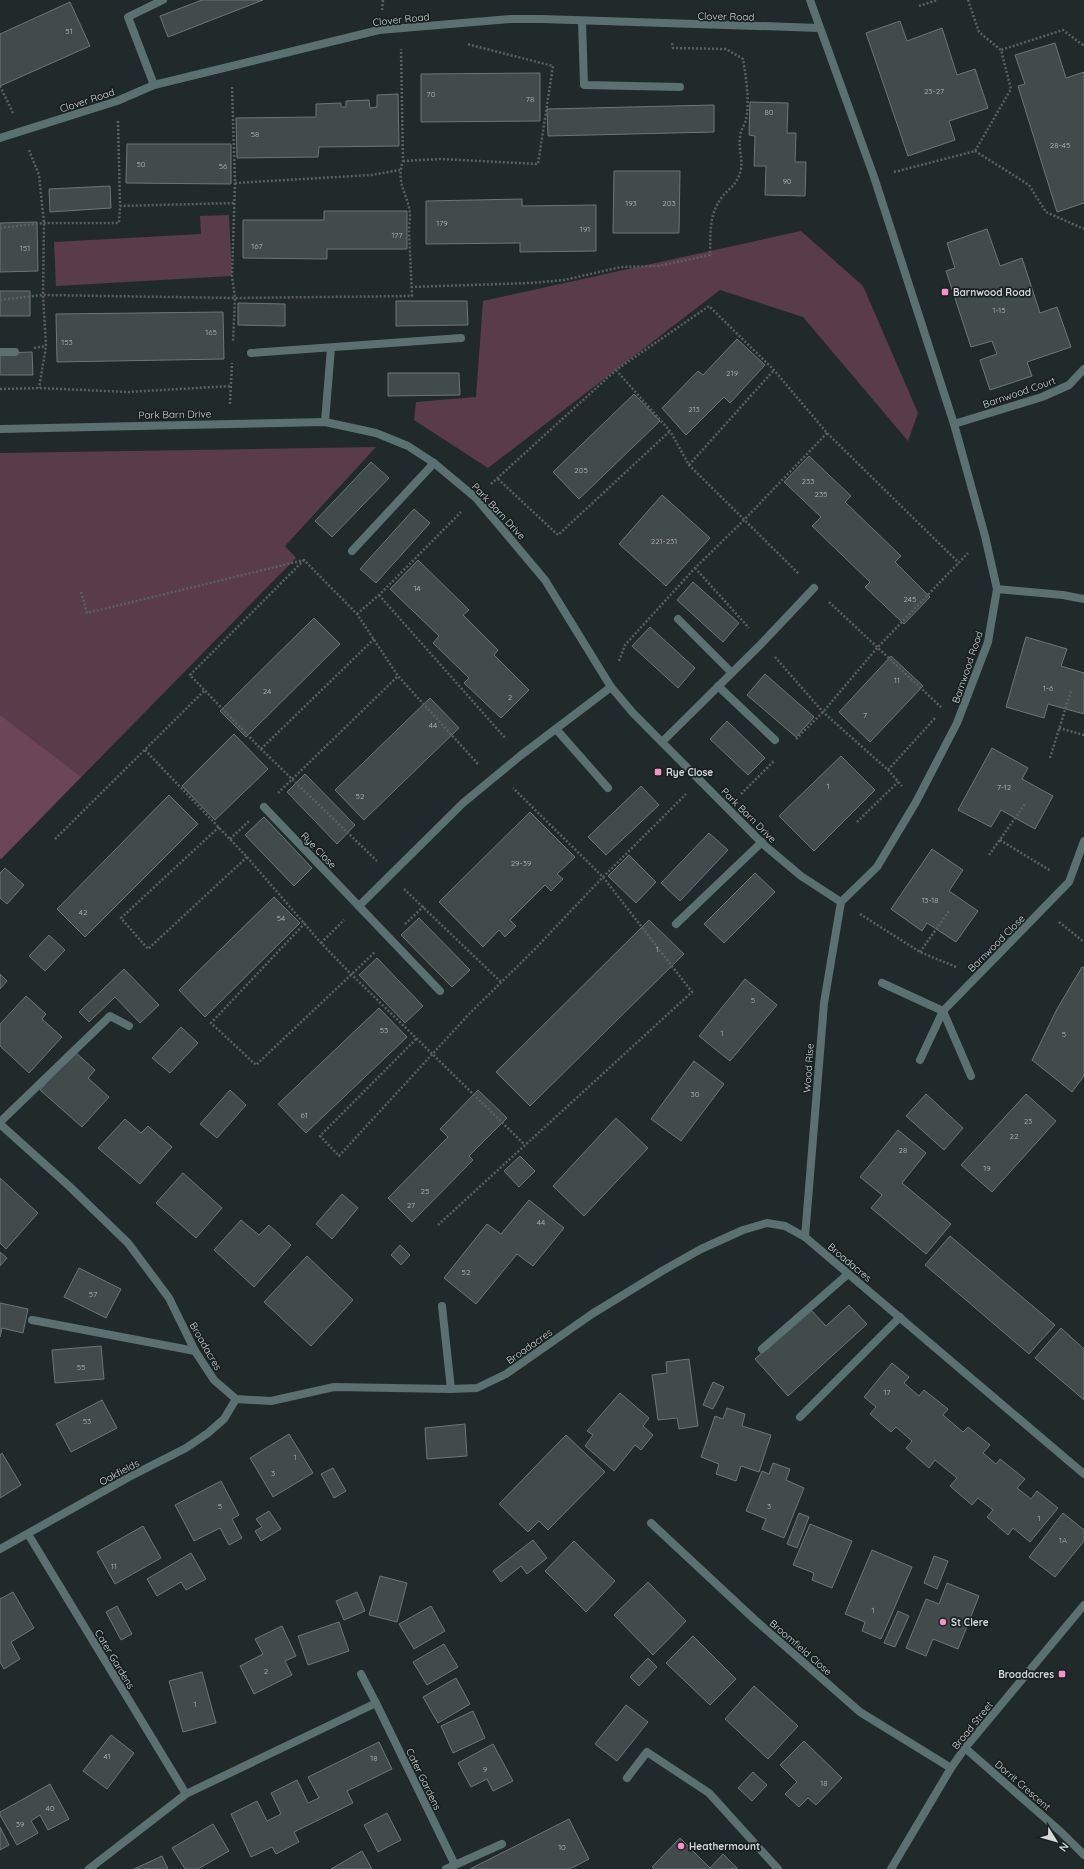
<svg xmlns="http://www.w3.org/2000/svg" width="1084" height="1869" viewBox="0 0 1084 1869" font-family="Quicksand,sans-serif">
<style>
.green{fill:#5a3b4a}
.forest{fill:#6c4658}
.building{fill:#424b4c;stroke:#6c7676}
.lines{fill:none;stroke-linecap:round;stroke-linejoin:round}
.path{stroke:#596161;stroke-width:2.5;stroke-dasharray:2 2;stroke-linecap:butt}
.service{stroke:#5a7071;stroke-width:8}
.minor{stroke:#5a7071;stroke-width:8}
.tertiary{stroke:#5a7071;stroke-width:8}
.poi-dot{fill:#fb8fc5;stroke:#182021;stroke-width:1.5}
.labels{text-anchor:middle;stroke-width:3.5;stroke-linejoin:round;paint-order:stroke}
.number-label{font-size:8px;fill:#afb6b6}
.street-label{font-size:10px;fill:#d3d9d9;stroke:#182021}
.poi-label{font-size:10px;font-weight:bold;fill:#d3d9d9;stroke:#182021;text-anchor:start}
</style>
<rect width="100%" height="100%" fill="#212a2a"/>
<path class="green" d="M 229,215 L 232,276 L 56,286 L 54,242 L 201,234 L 200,216 Z
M 801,231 L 863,286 L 918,413 L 908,441 L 803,317 L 720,290 L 488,468 L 414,420 L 416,402 L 476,397 L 483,301 Z
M 376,447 L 285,546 L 296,558 L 1,859 L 0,858 L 0,453 Z"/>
<path class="forest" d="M 0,715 L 81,777 L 1,859 L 0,858 Z"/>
<path class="building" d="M 202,0 L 263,0 L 168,37 L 160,16 Z
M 70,2 L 90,46 L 0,86 L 0,34 Z
M 900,21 L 907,41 L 942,28 L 957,75 L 975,69 L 988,108 L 949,121 L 955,140 L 908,156 L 866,33 Z
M 1055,43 L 1066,78 L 1084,72 L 1084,203 L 1057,212 L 1018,86 L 1025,84 L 1015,55 Z
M 540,73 L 540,121 L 421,122 L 421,74 Z
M 398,94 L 399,146 L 319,147 L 318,157 L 237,158 L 236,118 L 316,117 L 316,104 L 341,103 L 341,107 L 346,107 L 346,101 L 369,100 L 370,108 L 377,107 L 377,95 Z
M 750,102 L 788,103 L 787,133 L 796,133 L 795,162 L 806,162 L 805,196 L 765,195 L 766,166 L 754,166 L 755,136 L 749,135 Z
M 714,105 L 714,132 L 548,136 L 547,109 Z
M 127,144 L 231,144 L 231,184 L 126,183 Z
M 614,171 L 680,171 L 679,233 L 613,233 Z
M 110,186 L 111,208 L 50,212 L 49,189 Z
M 522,199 L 522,206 L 596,205 L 596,251 L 520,252 L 520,243 L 426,244 L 426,201 Z
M 324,211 L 407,211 L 407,249 L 327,249 L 327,259 L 243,258 L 243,220 L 324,220 Z
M 37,222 L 38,271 L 0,272 L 0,223 Z
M 987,229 L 1000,266 L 1022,258 L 1040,313 L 1057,307 L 1071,347 L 1027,362 L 1032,376 L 990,390 L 980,360 L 997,354 L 992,341 L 971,347 L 946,271 L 955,268 L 947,243 Z
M 0,291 L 30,291 L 30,316 L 0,316 Z
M 396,301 L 467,301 L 468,325 L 396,326 Z
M 238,303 L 285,304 L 285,326 L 238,325 Z
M 223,312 L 224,359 L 57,362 L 56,314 Z
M 737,339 L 765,365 L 730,403 L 724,397 L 686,435 L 662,408 L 698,371 L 703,375 Z
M 32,352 L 33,375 L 0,375 L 0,353 Z
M 388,373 L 459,373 L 460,395 L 388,396 Z
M 634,394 L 660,421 L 579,499 L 553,472 Z
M 809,456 L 851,496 L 845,502 L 901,556 L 895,562 L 930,597 L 904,624 L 865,587 L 870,582 L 812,526 L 821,517 L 784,482 Z
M 371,462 L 389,478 L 332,537 L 315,521 Z
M 662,495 L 710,538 L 666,586 L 619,544 Z
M 414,509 L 430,523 L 376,583 L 360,569 Z
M 418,560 L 469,610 L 463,615 L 498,650 L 494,655 L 529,690 L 501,718 L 464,683 L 469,678 L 433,643 L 439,636 L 390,589 Z
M 693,582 L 739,623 L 723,642 L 677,600 Z
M 314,618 L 340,644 L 246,737 L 220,711 Z
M 650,627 L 695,668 L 678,688 L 632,646 Z
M 1026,637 L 1067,649 L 1061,666 L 1084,673 L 1084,714 L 1048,704 L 1044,718 L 1006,707 Z
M 891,656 L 923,686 L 870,742 L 839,712 Z
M 765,674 L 814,717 L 796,737 L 747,695 Z
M 430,698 L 459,728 L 364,820 L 335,790 Z
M 727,721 L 765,758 L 748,775 L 710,739 Z
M 234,734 L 268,769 L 215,820 L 182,786 Z
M 992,748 L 1028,768 L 1022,779 L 1053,796 L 1035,829 L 1001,810 L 991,827 L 958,810 Z
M 841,756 L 875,790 L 814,851 L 779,816 Z
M 305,774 L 355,825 L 337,844 L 287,792 Z
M 641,786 L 659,805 L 606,855 L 588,837 Z
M 169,795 L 198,824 L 85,937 L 57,909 Z
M 530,812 L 575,857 L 557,874 L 563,879 L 551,891 L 545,885 L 510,920 L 516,926 L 505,937 L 499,930 L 483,947 L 439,902 Z
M 264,817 L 312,868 L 294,886 L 245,835 Z
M 709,833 L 728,850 L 680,901 L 661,883 Z
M 932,849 L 963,870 L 949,891 L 978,911 L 956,942 L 927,923 L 922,931 L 891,909 Z
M 629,855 L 656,882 L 636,903 L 608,876 Z
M 5,868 L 24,885 L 7,904 L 0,898 L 0,873 Z
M 755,873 L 775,892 L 724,943 L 704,924 Z
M 274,897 L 300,923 L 205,1017 L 179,990 Z
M 419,918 L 470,970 L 452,987 L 401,935 Z
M 649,920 L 684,954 L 530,1106 L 496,1072 Z
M 49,935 L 65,950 L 45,971 L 29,956 Z
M 377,958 L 423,1006 L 405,1023 L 359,975 Z
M 1082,967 L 1084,968 L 1084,1076 L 1072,1092 L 1032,1060 L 1057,1009 Z
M 124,969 L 159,1005 L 140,1023 L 115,997 L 89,1022 L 79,1012 Z
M 0,974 L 7,981 L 0,989 Z
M 745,979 L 777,1005 L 730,1061 L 699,1036 Z
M 26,996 L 46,1014 L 42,1019 L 62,1037 L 29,1073 L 0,1046 L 0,1024 Z
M 379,1008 L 407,1037 L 306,1133 L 278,1104 Z
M 181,1027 L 198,1043 L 170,1073 L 152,1058 Z
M 74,1051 L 95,1070 L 88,1078 L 109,1097 L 82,1127 L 40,1090 Z
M 694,1061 L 724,1084 L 681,1141 L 651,1119 Z
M 230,1090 L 246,1105 L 217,1138 L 200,1124 Z
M 478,1090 L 507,1118 L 469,1156 L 473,1160 L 412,1222 L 388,1198 L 448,1137 L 440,1129 Z
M 926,1094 L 963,1128 L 944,1150 L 906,1116 Z
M 1026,1094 L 1056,1121 L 992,1192 L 961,1165 Z
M 616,1118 L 648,1148 L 584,1216 L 553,1186 Z
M 125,1119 L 141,1133 L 148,1126 L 172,1147 L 140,1184 L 98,1148 Z
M 898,1130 L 926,1153 L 902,1183 L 951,1224 L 926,1254 L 871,1208 L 882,1195 L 860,1177 Z
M 520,1156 L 535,1171 L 519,1187 L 504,1171 Z
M 183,1173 L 222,1208 L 196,1238 L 156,1203 Z
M 0,1178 L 38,1213 L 6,1249 L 0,1243 Z
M 342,1194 L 358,1208 L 332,1239 L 316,1224 Z
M 529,1200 L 564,1228 L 533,1266 L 517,1254 L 476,1304 L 444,1278 L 487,1224 L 501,1234 Z
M 241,1220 L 259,1235 L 269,1225 L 291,1245 L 254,1287 L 214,1250 Z
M 950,1236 L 1055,1325 L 1029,1354 L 925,1265 Z
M 400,1245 L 410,1255 L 401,1265 L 391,1255 Z
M 0,1252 L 7,1258 L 0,1266 Z
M 307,1256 L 353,1300 L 311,1346 L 264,1302 Z
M 79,1268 L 121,1289 L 106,1318 L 64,1297 Z
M 0,1303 L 28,1309 L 23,1333 L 2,1328 L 0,1337 Z
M 849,1305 L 867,1324 L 788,1396 L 755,1359 L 810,1309 L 826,1326 Z
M 1061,1328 L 1084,1349 L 1084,1400 L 1035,1358 Z
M 101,1346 L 104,1379 L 55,1383 L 52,1350 Z
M 689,1359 L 698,1426 L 679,1429 L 677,1418 L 658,1420 L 652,1375 L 667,1373 L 666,1362 Z
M 892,1363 L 909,1377 L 904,1383 L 919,1396 L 924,1390 L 948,1409 L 943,1415 L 963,1432 L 968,1427 L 990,1445 L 983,1453 L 996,1464 L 1000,1459 L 1025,1479 L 1017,1488 L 1031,1499 L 1037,1491 L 1058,1508 L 1030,1542 L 1013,1528 L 1008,1535 L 987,1517 L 993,1510 L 978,1498 L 972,1505 L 950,1486 L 957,1478 L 935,1460 L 929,1468 L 906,1448 L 912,1441 L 896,1427 L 891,1432 L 870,1414 L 876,1407 L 864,1397 Z
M 713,1382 L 724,1387 L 713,1409 L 703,1405 Z
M 620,1393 L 649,1418 L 643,1426 L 653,1435 L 641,1450 L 635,1445 L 614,1471 L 585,1446 L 593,1435 L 587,1431 Z
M 102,1400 L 117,1428 L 71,1452 L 56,1424 Z
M 727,1408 L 745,1414 L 742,1426 L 771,1435 L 759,1472 L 741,1466 L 736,1481 L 716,1474 L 719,1464 L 701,1457 L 715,1416 L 723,1419 Z
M 465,1424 L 467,1456 L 427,1459 L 425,1428 Z
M 289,1434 L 313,1473 L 273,1497 L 250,1458 Z
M 566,1435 L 605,1472 L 548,1530 L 539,1521 L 528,1532 L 499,1504 Z
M 2,1453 L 21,1485 L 0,1498 L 0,1455 Z
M 773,1463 L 790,1469 L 786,1480 L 804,1488 L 784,1538 L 762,1529 L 766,1519 L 746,1511 L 762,1471 L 769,1474 Z
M 333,1468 L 346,1491 L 334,1498 L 321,1474 Z
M 221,1481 L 239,1515 L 232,1519 L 242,1538 L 229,1545 L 220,1528 L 194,1541 L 175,1505 Z
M 269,1511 L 281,1529 L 261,1541 L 255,1531 L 262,1527 L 256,1519 Z
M 799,1513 L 809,1517 L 797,1548 L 787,1544 Z
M 1063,1513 L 1084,1530 L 1084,1541 L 1055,1577 L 1029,1557 Z
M 810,1524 L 852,1541 L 832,1588 L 812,1580 L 814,1573 L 793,1565 Z
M 143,1526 L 161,1558 L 115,1584 L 97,1552 Z
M 533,1540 L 547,1558 L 527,1574 L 521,1566 L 501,1582 L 493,1571 Z
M 574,1541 L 615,1581 L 586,1612 L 545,1571 Z
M 872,1550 L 912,1567 L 881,1639 L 862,1631 L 865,1622 L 845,1614 Z
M 191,1553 L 206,1579 L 186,1590 L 181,1582 L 157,1596 L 147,1579 Z
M 934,1556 L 948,1561 L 937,1589 L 924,1583 Z
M 380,1576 L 407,1583 L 397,1622 L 369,1615 Z
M 648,1582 L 686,1621 L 653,1655 L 614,1615 Z
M 947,1583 L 979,1596 L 958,1649 L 933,1639 L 926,1656 L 906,1648 L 926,1599 L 939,1604 Z
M 13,1592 L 34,1628 L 11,1642 L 20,1659 L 4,1669 L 0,1662 L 0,1599 Z
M 357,1592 L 365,1611 L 344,1620 L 336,1601 Z
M 117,1606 L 132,1634 L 121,1640 L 106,1612 Z
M 431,1606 L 445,1631 L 414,1649 L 399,1624 Z
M 898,1611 L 909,1616 L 895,1647 L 884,1643 Z
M 339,1622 L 349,1651 L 308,1665 L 298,1636 Z
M 282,1626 L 296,1656 L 285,1661 L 292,1675 L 254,1694 L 240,1666 L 263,1654 L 255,1639 Z
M 693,1636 L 736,1679 L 710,1705 L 666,1663 Z
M 444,1644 L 458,1667 L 427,1685 L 413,1662 Z
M 648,1658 L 657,1667 L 639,1686 L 630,1677 Z
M 202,1672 L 216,1723 L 183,1732 L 169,1681 Z
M 456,1678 L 470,1704 L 438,1723 L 423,1697 Z
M 754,1686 L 798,1726 L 768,1759 L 725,1719 Z
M 626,1705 L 648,1722 L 617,1761 L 595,1744 Z
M 473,1711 L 485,1738 L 453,1753 L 441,1726 Z
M 111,1735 L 134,1753 L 107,1789 L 83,1771 Z
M 804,1741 L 842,1778 L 816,1805 L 808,1798 L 799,1807 L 785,1794 L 797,1782 L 780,1765 Z
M 379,1742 L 392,1769 L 347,1791 L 353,1803 L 294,1832 L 299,1842 L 276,1854 L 272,1847 L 251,1857 L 231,1814 L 257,1801 L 267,1821 L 281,1814 L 271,1793 L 297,1780 L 308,1803 L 319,1798 L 308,1777 Z
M 493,1744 L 513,1781 L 493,1791 L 487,1779 L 471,1787 L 458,1763 Z
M 753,1772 L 767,1785 L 752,1801 L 738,1788 Z
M 50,1784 L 69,1819 L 48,1830 L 40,1815 L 31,1821 L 38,1833 L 17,1845 L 0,1815 L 0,1812 Z
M 387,1813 L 401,1840 L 378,1852 L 364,1825 Z
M 569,1819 L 589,1859 L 570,1869 L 470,1869 Z
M 213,1824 L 229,1851 L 198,1869 L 185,1869 L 172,1848 Z
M 0,1827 L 9,1845 L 0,1850 Z
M 680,1838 L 710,1868 L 723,1854 L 738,1869 L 655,1869 L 652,1867 Z
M 362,1851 L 372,1869 L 331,1869 Z
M 162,1856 L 168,1869 L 134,1869 Z"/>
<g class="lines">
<path class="path" d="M 968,0 L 979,32 L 1001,50
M 919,6 L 937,0
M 382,10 L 383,0
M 0,86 L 13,113
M 232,87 L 235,183 L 232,276 L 235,298 L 233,342
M 118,121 L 120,206
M 29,150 L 39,175 L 44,223 L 43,295 L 46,346 L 39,388
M 975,151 L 1029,185 L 1046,212 L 1084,229
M 403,161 L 440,159 L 538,164 L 553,66 L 467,44
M 894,172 L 975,151 L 1011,89 L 1001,50 L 1063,30 L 1084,46
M 235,183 L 371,175 L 400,170
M 0,228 L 44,223 L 119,223 L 120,206 L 235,203
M 411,287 L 530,283 L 564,280 L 621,267 L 658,266 L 710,255 C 711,233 708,216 722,197 C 729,188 736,186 740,173 C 744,160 738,150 740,137 C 740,131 744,126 746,120 C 750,99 746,79 743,59 L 726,49 L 673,48 L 672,43
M 0,300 L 43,295 L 235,298 L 412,296 C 411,274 410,253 409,231 C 409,226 410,220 410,215 C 409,195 395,184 403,161 L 401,49
M 34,348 L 46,346
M 616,370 L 670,431 L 689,465 L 799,574
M 0,389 L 39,388 L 128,392 L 231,386
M 230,404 L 232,363
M 689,465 L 774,370
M 498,479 L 558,535 L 670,431
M 491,484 L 616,370 L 709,306 L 774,370 L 827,433 L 959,563
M 304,560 L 190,675 L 261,749 L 377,861
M 695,568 L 749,628
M 81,592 L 87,613 L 304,560 L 357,614 L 398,676 L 478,764
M 379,595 L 506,739
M 829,602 L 941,707
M 357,614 L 379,595 L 461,512
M 775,657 L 823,712 L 888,770 L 902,786
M 619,661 L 625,645 L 695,568 L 743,521 L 827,433
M 1059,728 L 1084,735
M 796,739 L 823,712 L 877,648 L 968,553
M 261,749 L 374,639
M 145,750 L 247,857 L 321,943 L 351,974 L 525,1145
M 1050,758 L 1071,691
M 888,770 L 935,718
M 278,793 L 398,676
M 741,794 L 774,761
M 857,822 L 898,782
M 219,827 L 121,918 L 148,949 L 247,857
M 55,839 L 205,690
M 230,839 L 249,821
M 1000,840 L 1051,871
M 989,855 L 1025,804
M 404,889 L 501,982
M 860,914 L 920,952 L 956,967
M 1059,922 L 1084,942
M 305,923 L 211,1023 L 256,1065 L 375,952
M 405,924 L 424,906
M 321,943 L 344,920
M 920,952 L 949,911
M 416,1039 L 320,1136 L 339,1156 L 470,1013 L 534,950 L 603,877 L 686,794
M 438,1225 L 692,992 L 603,877 L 513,788"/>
<path class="service" d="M 582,21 L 584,85 L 680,87
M 154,85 L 128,17 L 163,0
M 0,352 L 15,352
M 251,353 L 461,338
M 325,422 L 331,348
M 954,424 L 1042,397 L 1069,385 L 1084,369
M 352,551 L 434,463
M 678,619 L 731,672
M 718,686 L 775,740
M 556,729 L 608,788
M 662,742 L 762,643 L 814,588
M 264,807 L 440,991
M 676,924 L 762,842
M 882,983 L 943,1011 L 971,1076
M 0,1122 L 110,1016 L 129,1026
M 442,1306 L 451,1389
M 32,1320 L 195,1351
M 762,1349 L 848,1274
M 800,1417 L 900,1317
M 361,1674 L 376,1703
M 627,1778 L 647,1752 L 709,1793 L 778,1869"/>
<path class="minor" d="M 810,0 L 874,177 L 954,424 L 985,536 L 997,589 L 988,642 L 957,723 L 916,802 L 877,867 L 841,902
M 0,138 L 117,101 L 154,85 L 379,30 L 511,19 L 542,19 L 820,28
M 997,589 L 1063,595 L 1084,599
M 359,906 L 463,803 L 520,756 L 611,687
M 920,1060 L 943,1011 L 1069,882 L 1084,841
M 0,1124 L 69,1186 L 128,1243 L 169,1298 L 195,1351 L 214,1380 L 236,1399 L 271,1401 L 334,1387 L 451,1389 L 477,1388 L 506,1374 L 592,1314 L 662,1271 L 701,1249 L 743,1230 L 767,1223 L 785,1226 L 805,1237
M 651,1523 L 754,1619 L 860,1712 L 951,1768
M 28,1534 L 186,1794
M 0,1549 L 129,1477 L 186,1448 L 208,1433 L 224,1419 L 236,1399
M 965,1748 L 1061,1832 L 1084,1855
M 89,1869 L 186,1794 L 376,1703 L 455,1865
M 446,1869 L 502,1844"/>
<path class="tertiary" d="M 0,429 L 325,422 L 376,433 L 408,446 L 434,463 L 476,498 L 545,580 L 611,687 L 633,713 L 763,844 L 801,876 L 841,902 L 824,1003 L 805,1237 L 1084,1474
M 891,1869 L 951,1768 L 965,1748 L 1084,1605"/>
</g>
<g class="poi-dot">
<rect x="941" y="288" width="8" height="8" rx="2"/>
<rect x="654" y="768" width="8" height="8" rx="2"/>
<circle cx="943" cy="1622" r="4"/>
<rect x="1058" y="1670" width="8" height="8" rx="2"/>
<circle cx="681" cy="1846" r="4"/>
</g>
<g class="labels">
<g class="number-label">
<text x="69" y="34">51</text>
<text x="934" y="94">23-27</text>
<text x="431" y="97">70</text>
<text x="530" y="102">78</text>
<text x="769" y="115">80</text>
<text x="255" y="137">58</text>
<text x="1060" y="148">28-45</text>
<text x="141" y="167">50</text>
<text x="223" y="169">56</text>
<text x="787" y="184">90</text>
<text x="631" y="206">193</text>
<text x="669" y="206">203</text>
<text x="442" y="226">179</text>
<text x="585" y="232">191</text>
<text x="397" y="238">177</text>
<text x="257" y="249">167</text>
<text x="25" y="251">151</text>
<text x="999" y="313">1-15</text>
<text x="211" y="335">165</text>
<text x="67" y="345">153</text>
<text x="732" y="376">219</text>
<text x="694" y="412">213</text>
<text x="581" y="473">205</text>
<text x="808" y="484">233</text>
<text x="821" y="497">235</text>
<text x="664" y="544">221-231</text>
<text x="417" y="591">14</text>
<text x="910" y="602">245</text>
<text x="897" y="683">11</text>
<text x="1048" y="691">1-6</text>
<text x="267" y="694">24</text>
<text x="510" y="700">2</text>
<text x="865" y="718">7</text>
<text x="433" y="728">44</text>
<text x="828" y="789">1</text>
<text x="1004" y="790">7-12</text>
<text x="360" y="799">52</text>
<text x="521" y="866">29-39</text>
<text x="930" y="903">13-18</text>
<text x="83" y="915">42</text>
<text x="281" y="921">54</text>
<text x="657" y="952">1</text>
<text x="753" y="1003">5</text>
<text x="384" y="1033">53</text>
<text x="722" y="1036">1</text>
<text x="1064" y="1037">5</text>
<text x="695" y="1097">30</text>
<text x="304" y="1118">61</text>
<text x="1028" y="1124">23</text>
<text x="1014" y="1139">22</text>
<text x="903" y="1153">28</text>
<text x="987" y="1171">19</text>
<text x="425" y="1194">25</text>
<text x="411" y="1208">27</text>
<text x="541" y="1225">44</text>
<text x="466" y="1275">52</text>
<text x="93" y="1297">57</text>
<text x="81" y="1370">55</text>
<text x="887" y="1395">17</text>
<text x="87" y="1424">53</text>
<text x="295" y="1460">1</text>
<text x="273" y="1476">3</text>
<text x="220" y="1509">5</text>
<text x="769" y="1509">3</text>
<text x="1039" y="1521">1</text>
<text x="1063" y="1543">1A</text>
<text x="114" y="1569">11</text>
<text x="873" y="1613">1</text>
<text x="266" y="1674">2</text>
<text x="195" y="1707">1</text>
<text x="107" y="1759">41</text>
<text x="374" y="1761">18</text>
<text x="485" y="1772">9</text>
<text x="824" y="1786">18</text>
<text x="50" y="1811">40</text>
<text x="20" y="1827">39</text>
<text x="562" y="1850">10</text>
</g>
<g class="street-label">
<text transform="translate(726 16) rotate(1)" y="4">Clover Road</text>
<text transform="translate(401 19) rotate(-6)" y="4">Clover Road</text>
<text transform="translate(87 100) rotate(-18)" y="4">Clover Road</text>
<text transform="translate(1019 392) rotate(-19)" y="4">Barnwood Court</text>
<text transform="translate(175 414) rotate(-1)" y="4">Park Barn Drive</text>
<text transform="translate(499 511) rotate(47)" y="4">Park Barn Drive</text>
<text transform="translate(967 667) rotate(-71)" y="4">Barnwood Road</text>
<text transform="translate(749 815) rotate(45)" y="4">Park Barn Drive</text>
<text transform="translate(319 850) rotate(46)" y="4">Rye Close</text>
<text transform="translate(996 943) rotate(-45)" y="4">Barnwood Close</text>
<text transform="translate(808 1068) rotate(-86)" y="4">Wood Rise</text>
<text transform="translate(850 1262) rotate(40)" y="4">Broadacres</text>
<text transform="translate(206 1346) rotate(60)" y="4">Broadacres</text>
<text transform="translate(529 1346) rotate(-35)" y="4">Broadacres</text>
<text transform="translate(119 1472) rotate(-28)" y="4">Oakfields</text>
<text transform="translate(801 1647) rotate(41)" y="4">Broomfield Close</text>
<text transform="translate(115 1659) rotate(59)" y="4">Cater Gardens</text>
<text transform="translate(972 1725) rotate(-51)" y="4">Broad Street</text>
<text transform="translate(424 1779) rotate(64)" y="4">Cater Gardens</text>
<text transform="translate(1023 1785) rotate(41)" y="4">Dorrit Crescent</text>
</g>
<g class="poi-label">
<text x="953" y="296">Barnwood Road</text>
<text x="666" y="776">Rye Close</text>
<text x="951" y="1626">St Clere</text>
<text x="1054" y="1678" text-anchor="end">Broadacres</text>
<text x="689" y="1850">Heathermount</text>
</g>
</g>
<g transform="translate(1056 1841) rotate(127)" stroke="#182021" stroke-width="3" paint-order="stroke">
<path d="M0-3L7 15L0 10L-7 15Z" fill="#d3d9d9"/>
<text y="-6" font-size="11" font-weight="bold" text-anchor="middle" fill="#d3d9d9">N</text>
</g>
</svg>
